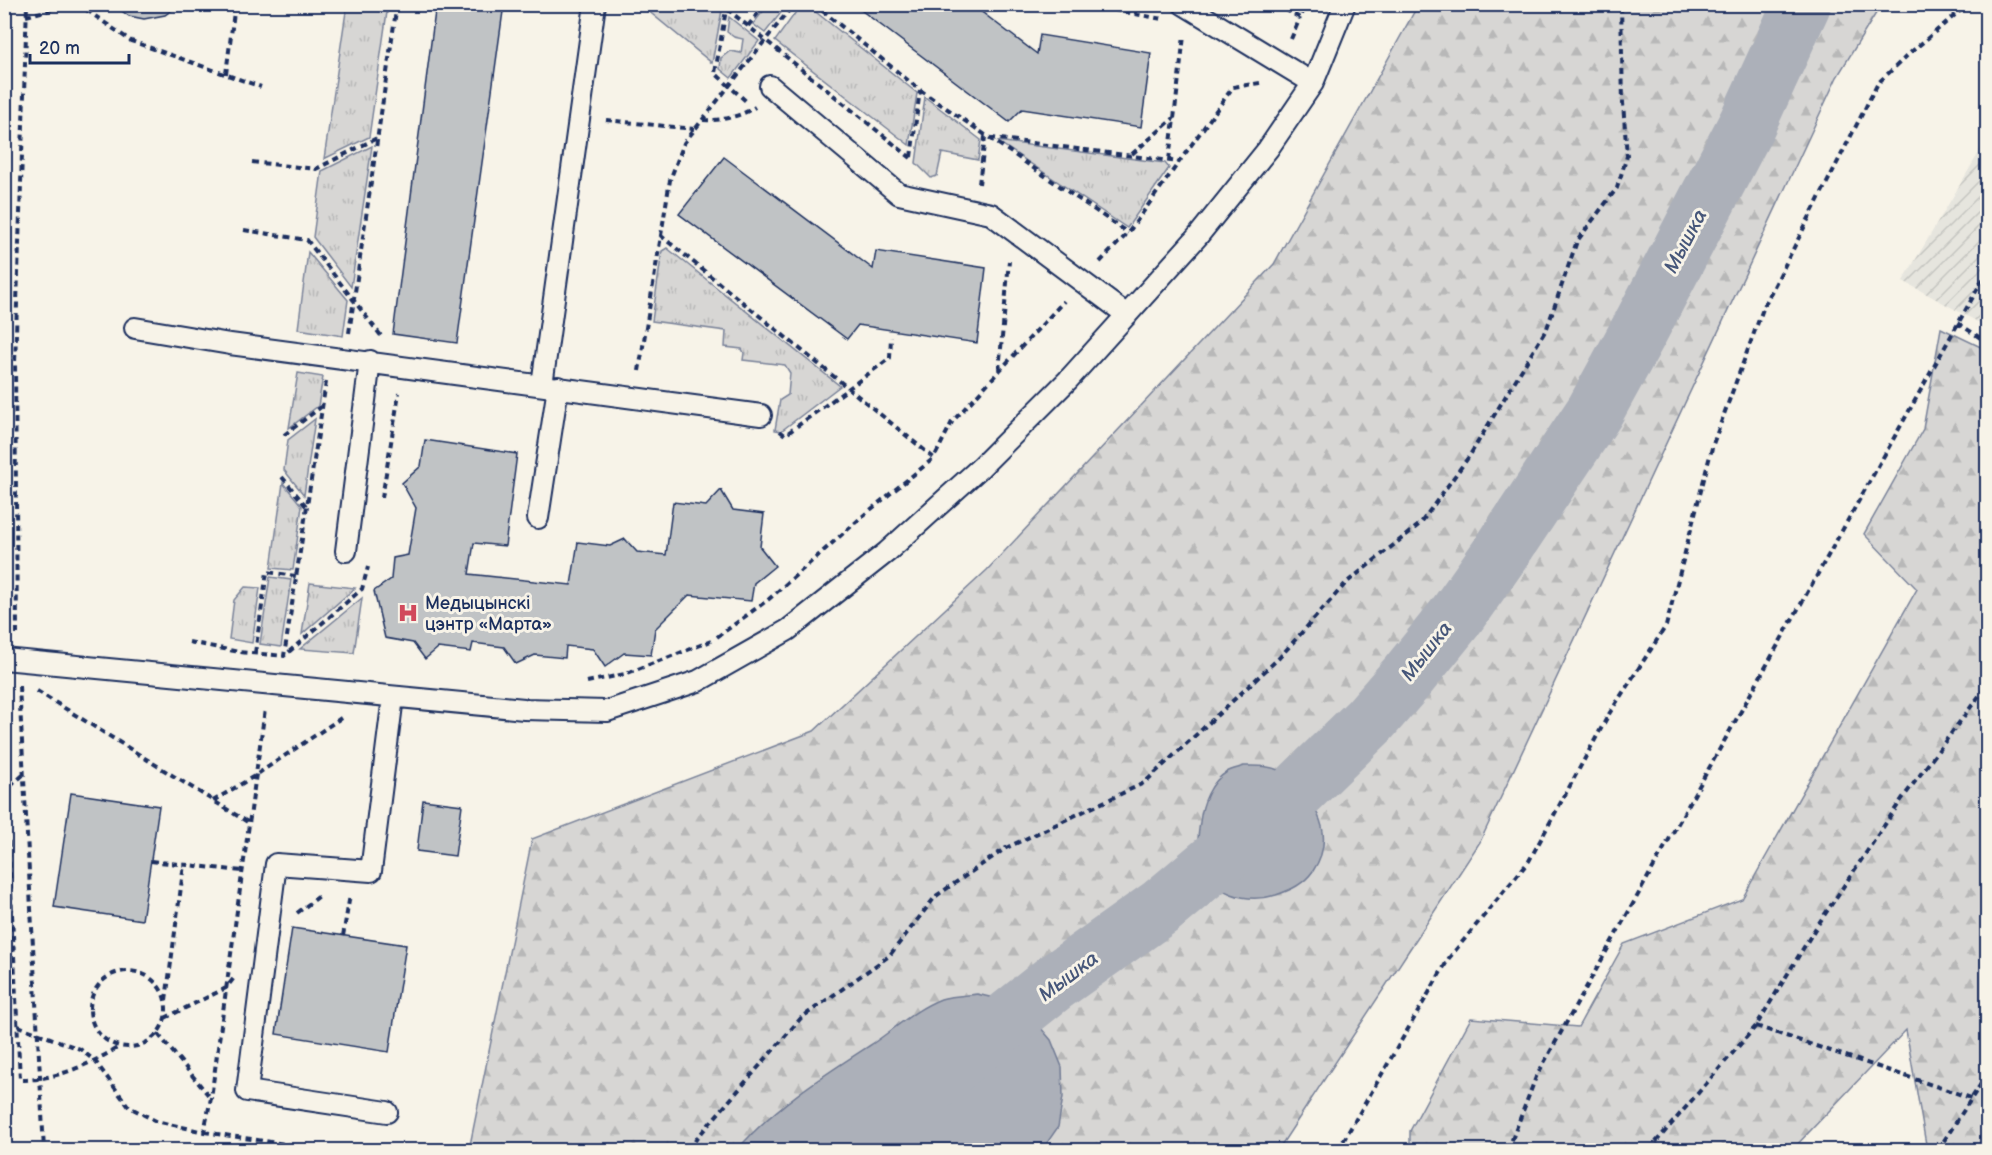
<svg xmlns="http://www.w3.org/2000/svg" width="1992" height="1155" viewBox="0 0 1992 1155" font-family="'Balsamiq Sans',sans-serif">
<style>
.industrial{fill:url(#industrial-furrows)}
.grass{fill:url(#grass-tufts);stroke:#798299;stroke-width:1.5}
.forest{fill:url(#forest-firs);stroke:#798299;stroke-width:1.5}
.water{fill:#acb0b9;stroke:#727c95;stroke-width:1.5}
.lines{fill:none;stroke-linecap:round;stroke-linejoin:round}
.river{stroke:#acb0b9;stroke-width:58}
.building{fill:#c0c3c5;stroke:#1b2f5e;stroke-width:1.5}
.lane-casing{stroke:#1b2f5e;stroke-width:24}
.path{stroke:#1b2f5e;stroke-width:4;stroke-dasharray:6 4.5;stroke-linecap:butt}
.lane{stroke:#f7f3e8;stroke-width:20}
.labels{text-anchor:middle;stroke-width:6;stroke-linejoin:round;paint-order:stroke}
.poi-label{font-size:18px;fill:#1b2f5e;stroke:#f7f3e8;text-anchor:start}
.water-label{font-size:20px;font-style:italic;fill:#465679;stroke:#f7f3e8}
</style>
<defs>
<pattern id="industrial-furrows" width="10" height="10" patternUnits="userSpaceOnUse" patternTransform="scale(1.5)"><rect width="10" height="10" fill="#e6e5de"/><path d="M-1 1l2-2M0 10L10 0M9 11l2-2" fill="none" stroke="#c5c5c1"/></pattern>
<pattern id="grass-tufts" width="24" height="20" patternUnits="userSpaceOnUse" patternTransform="scale(1.5)"><rect width="24" height="20" fill="#d7d6d4"/><path d="M3 7l-1-3M5 7V3M7 7l1-3M15 17l-1-3M17 17v-4M19 17l1-3" fill="none" stroke="#b8b8b8"/></pattern>
<pattern id="forest-firs" width="22" height="20" patternUnits="userSpaceOnUse" patternTransform="scale(1.5)"><rect width="22" height="20" fill="#d7d6d4"/><path d="M5 1l3.5 6h-7zM16 11l3.5 6h-7z" fill="#b8b8b8"/></pattern>
</defs>
<rect width="100%" height="100%" fill="#f7f3e8"/>
<filter id="ink" filterUnits="userSpaceOnUse"><feTurbulence type="fractalNoise" baseFrequency=".0167" numOctaves="2"/><feDisplacementMap in="SourceGraphic" scale="12" xChannelSelector="R" yChannelSelector="G"/><feConvolveMatrix kernelMatrix="1 2 1 2 8 2 1 2 1" color-interpolation-filters="sRGB"/></filter>
<g filter="url(#ink)">
<path class="industrial" d="M 1987,139 L 1987,327 L 1903,281 Z"/>
<path class="grass" d="M 347,5 L 388,5 L 369,137 L 324,159 Z
M 641,5 L 723,5 L 712,63 Z
M 768,5 L 787,5 L 765,33 L 753,24 Z
M 801,5 L 807,5 L 917,93 L 909,145 L 775,41 Z
M 729,17 L 759,41 L 731,78 L 720,69 L 721,58 L 730,51 L 741,53 L 743,39 L 734,37 L 727,32 Z
M 925,97 L 981,140 L 978,160 L 942,153 L 937,176 L 931,178 L 916,163 Z
M 997,141 L 1165,163 L 1169,168 L 1127,228 Z
M 372,146 L 351,287 L 313,237 L 322,171 Z
M 667,248 L 840,386 L 781,431 L 775,430 L 780,400 L 788,395 L 790,373 L 785,365 L 743,360 L 744,353 L 742,349 L 725,347 L 726,331 L 652,321 L 662,251 Z
M 308,252 L 348,300 L 343,336 L 298,329 Z
M 298,373 L 323,377 L 318,406 L 289,428 Z
M 315,419 L 304,495 L 284,470 L 288,440 Z
M 283,483 L 302,506 L 293,570 L 271,568 Z
M 270,577 L 291,580 L 281,647 L 260,644 Z
M 310,583 L 355,588 L 302,634 Z
M 245,587 L 260,588 L 252,643 L 229,639 L 234,600 Z
M 362,598 L 354,653 L 300,649 Z"/>
<path class="forest" d="M 1418,5 L 1881,5 L 1837,77 L 1480,842 L 1278,1150 L 469,1150 L 532,839 L 814,731 L 987,570 L 1274,264 Z
M 1941,328 L 1987,350 L 1987,1150 L 1927,1150 L 1906,1030 L 1792,1150 L 1410,1150 L 1410,1131 L 1471,1018 L 1578,1027 L 1624,944 L 1742,899 L 1917,589 L 1864,534 L 1923,429 Z"/>
<path class="water" d="M 1244,766 C 1256,766 1269,765 1280,771 C 1288,775 1294,782 1300,789 C 1322,813 1333,841 1313,871 C 1304,884 1291,890 1276,895 C 1246,904 1212,894 1201,863 C 1196,850 1198,835 1200,822 C 1202,804 1210,782 1227,772 C 1232,769 1239,768 1244,766 Z
M 977,994 L 1006,1001 L 1034,1020 L 1051,1040 L 1062,1067 L 1063,1097 L 1058,1127 L 1042,1150 L 737,1150 C 774,1107 821,1077 869,1046 C 894,1030 913,1010 941,999 C 952,995 966,996 977,994 Z"/>
<g class="lines">
<path class="river" d="M 872,1150 L 925,1090 L 965,1054 L 1054,983 L 1161,907 L 1285,803 L 1369,721 L 1408,676 L 1454,619 L 1500,554 L 1595,411 L 1641,327 L 1747,124 L 1802,4"/>
</g>
<path class="building" d="M 112,4 L 180,4 L 165,15 L 144,19 L 129,16 Z
M 436,4 L 504,4 L 457,343 L 393,334 Z
M 853,4 L 971,4 L 1037,54 L 1040,35 L 1151,53 L 1141,127 L 1022,109 L 1009,122 Z
M 724,157 L 873,269 L 876,251 L 986,268 L 977,343 L 858,325 L 847,339 L 679,214 Z
M 425,440 L 517,454 L 505,546 L 474,543 L 469,574 L 571,585 L 578,542 L 610,546 L 625,539 L 637,552 L 666,555 L 673,502 L 706,506 L 721,490 L 733,510 L 764,514 L 760,547 L 775,566 L 754,583 L 751,601 L 689,595 L 655,629 L 651,655 L 624,653 L 605,667 L 593,649 L 566,646 L 565,658 L 535,655 L 516,664 L 504,647 L 473,643 L 471,652 L 438,648 L 425,659 L 413,643 L 385,638 L 374,591 L 391,579 L 393,558 L 408,555 L 416,508 L 402,483 L 421,466 Z
M 71,793 L 159,806 L 142,920 L 54,907 Z
M 423,800 L 462,805 L 455,856 L 417,851 Z
M 292,928 L 406,945 L 389,1052 L 276,1034 Z"/>
<g class="lines">
<g class="lane-casing">
<path id="lane" d="M 1183,4 L 1313,83
M 770,86 L 899,194 L 991,214 L 1127,315
M 135,328 L 230,344 L 761,415
M 542,385 L 595,4
M 538,518 L 558,387
M 346,551 L 370,361
M 4,659 L 524,709 L 607,711 L 698,681 L 788,630 L 887,552 L 981,467 L 1068,380 L 1198,236 L 1268,149 L 1313,83 L 1345,4
M 387,1112 L 247,1091 L 276,864 L 371,871 L 393,697"/>
</g>
<path class="path" d="M 78,4 L 131,41 L 261,87
M 727,4 L 715,73 L 748,103
M 749,4 L 759,12
M 814,4 L 920,90 L 1128,233
M 1083,4 L 1162,19
M 1276,4 L 1300,18 L 1305,4
M 727,9 L 911,158
M 1136,14 L 1136,4
M 26,16 L 72,4
M 748,26 L 765,4
M 1291,39 L 1300,18
M 226,74 L 235,4
M 606,120 L 694,129
M 703,120 C 721,121 739,117 755,107
M 1132,154 L 1174,118
M 911,157 L 920,90
M 1169,160 L 1184,36
M 252,162 L 316,169 L 377,138
M 979,184 L 985,137 L 1179,162
M 244,230 L 307,240 L 382,337
M 660,235 L 934,458 L 952,422 L 1064,301
M 1100,262 L 1128,233 L 1233,87 L 1260,83
M 1958,323 L 1988,343
M 349,333 L 397,4
M 999,370 L 1009,261
M 639,371 L 670,180 L 684,143 L 794,4
M 326,382 L 284,656 L 362,589 L 368,567
M 780,431 L 785,435 L 890,358 L 891,337
M 284,435 L 321,407
M 282,477 L 306,506
M 382,498 L 399,393
M 17,634 L 15,363 L 27,4
M 717,637 L 769,599 L 864,515 L 934,458
M 189,642 L 239,652 L 285,656
M 255,653 L 267,572 L 296,576
M 587,682 L 625,674 L 711,641
M 19,686 L 44,1150
M 37,691 L 249,823
M 23,775 L 6,790 L 20,1080 C 55,1080 89,1065 119,1047
M 213,801 L 256,775 L 341,718
M 151,861 L 242,871
M 297,913 L 322,894
M 343,936 L 350,895
M90 1009a38 38 0 1 1 76 0a38 38 0 1 1-76 0Z
M 166,1000 L 184,864
M 165,1018 L 226,988 L 234,978
M 18,1026 L 80,1049 L 95,1061 L 129,1107 L 156,1121 L 204,1132 L 211,1098 L 265,709
M 1756,1026 L 1971,1098
M 158,1034 L 210,1097
M 204,1132 L 298,1146 L 301,1150
M 689,1150 L 697,1138 L 801,1018 L 889,956 L 936,896 L 1006,848 L 1144,783 L 1279,658 L 1346,583 L 1420,524 L 1470,455 L 1547,328 L 1577,241 L 1617,188 L 1627,156 L 1623,103 L 1621,4
M 1338,1150 L 1449,958 L 1529,861 L 1609,714 L 1666,626 L 1713,444 L 1764,306 L 1878,83 L 1910,53 L 1961,10 L 1973,4
M 1508,1150 L 1536,1077 L 1988,270
M 1649,1150 L 1756,1026 L 1815,929 L 1902,799 L 1988,684
M 1938,1150 L 1988,1073"/>
<use href="#lane" class="lane"/>
</g>
</g>
<defs>
<g id="hospital-bare" transform="scale(1.62)"><path d="M-5-5h3v3.5h4V-5h3V5h-3V1.5h-4V5h-3Z" fill="#d1495b" stroke="#f7f3e8" stroke-width="2.5" paint-order="stroke"/></g>
</defs>
<g fill-rule="evenodd">
<use href="#hospital-bare" x="408" y="613"/>
</g>
<g class="labels">
<g class="poi-label">
<text x="425" y="609">Медыцынскі<tspan x="425" dy="21">цэнтр «Марта»</tspan></text>
</g>
<g class="water-label">
<text transform="translate(1685 241) rotate(-62)" y="7">Мышка</text>
<text transform="translate(1426 651) rotate(-52)" y="7">Мышка</text>
<text transform="translate(1068 976) rotate(-37)" y="7">Мышка</text>
</g>
</g>
<rect width="1992" height="1155" fill="none" stroke="#f7f3e8" stroke-width="24"/>
<rect x="12" y="12" width="1968" height="1131" fill="none" stroke="#1b2f5e" stroke-width="2" filter="url(#ink)"/>
<path d="M30 54v9h99v-9" fill="none" stroke="#1b2f5e" stroke-width="3"/>
<text x="39" y="54" font-size="18" fill="#1b2f5e" stroke="#f7f3e8" stroke-width="4.5" paint-order="stroke">20 m</text>
</svg>
